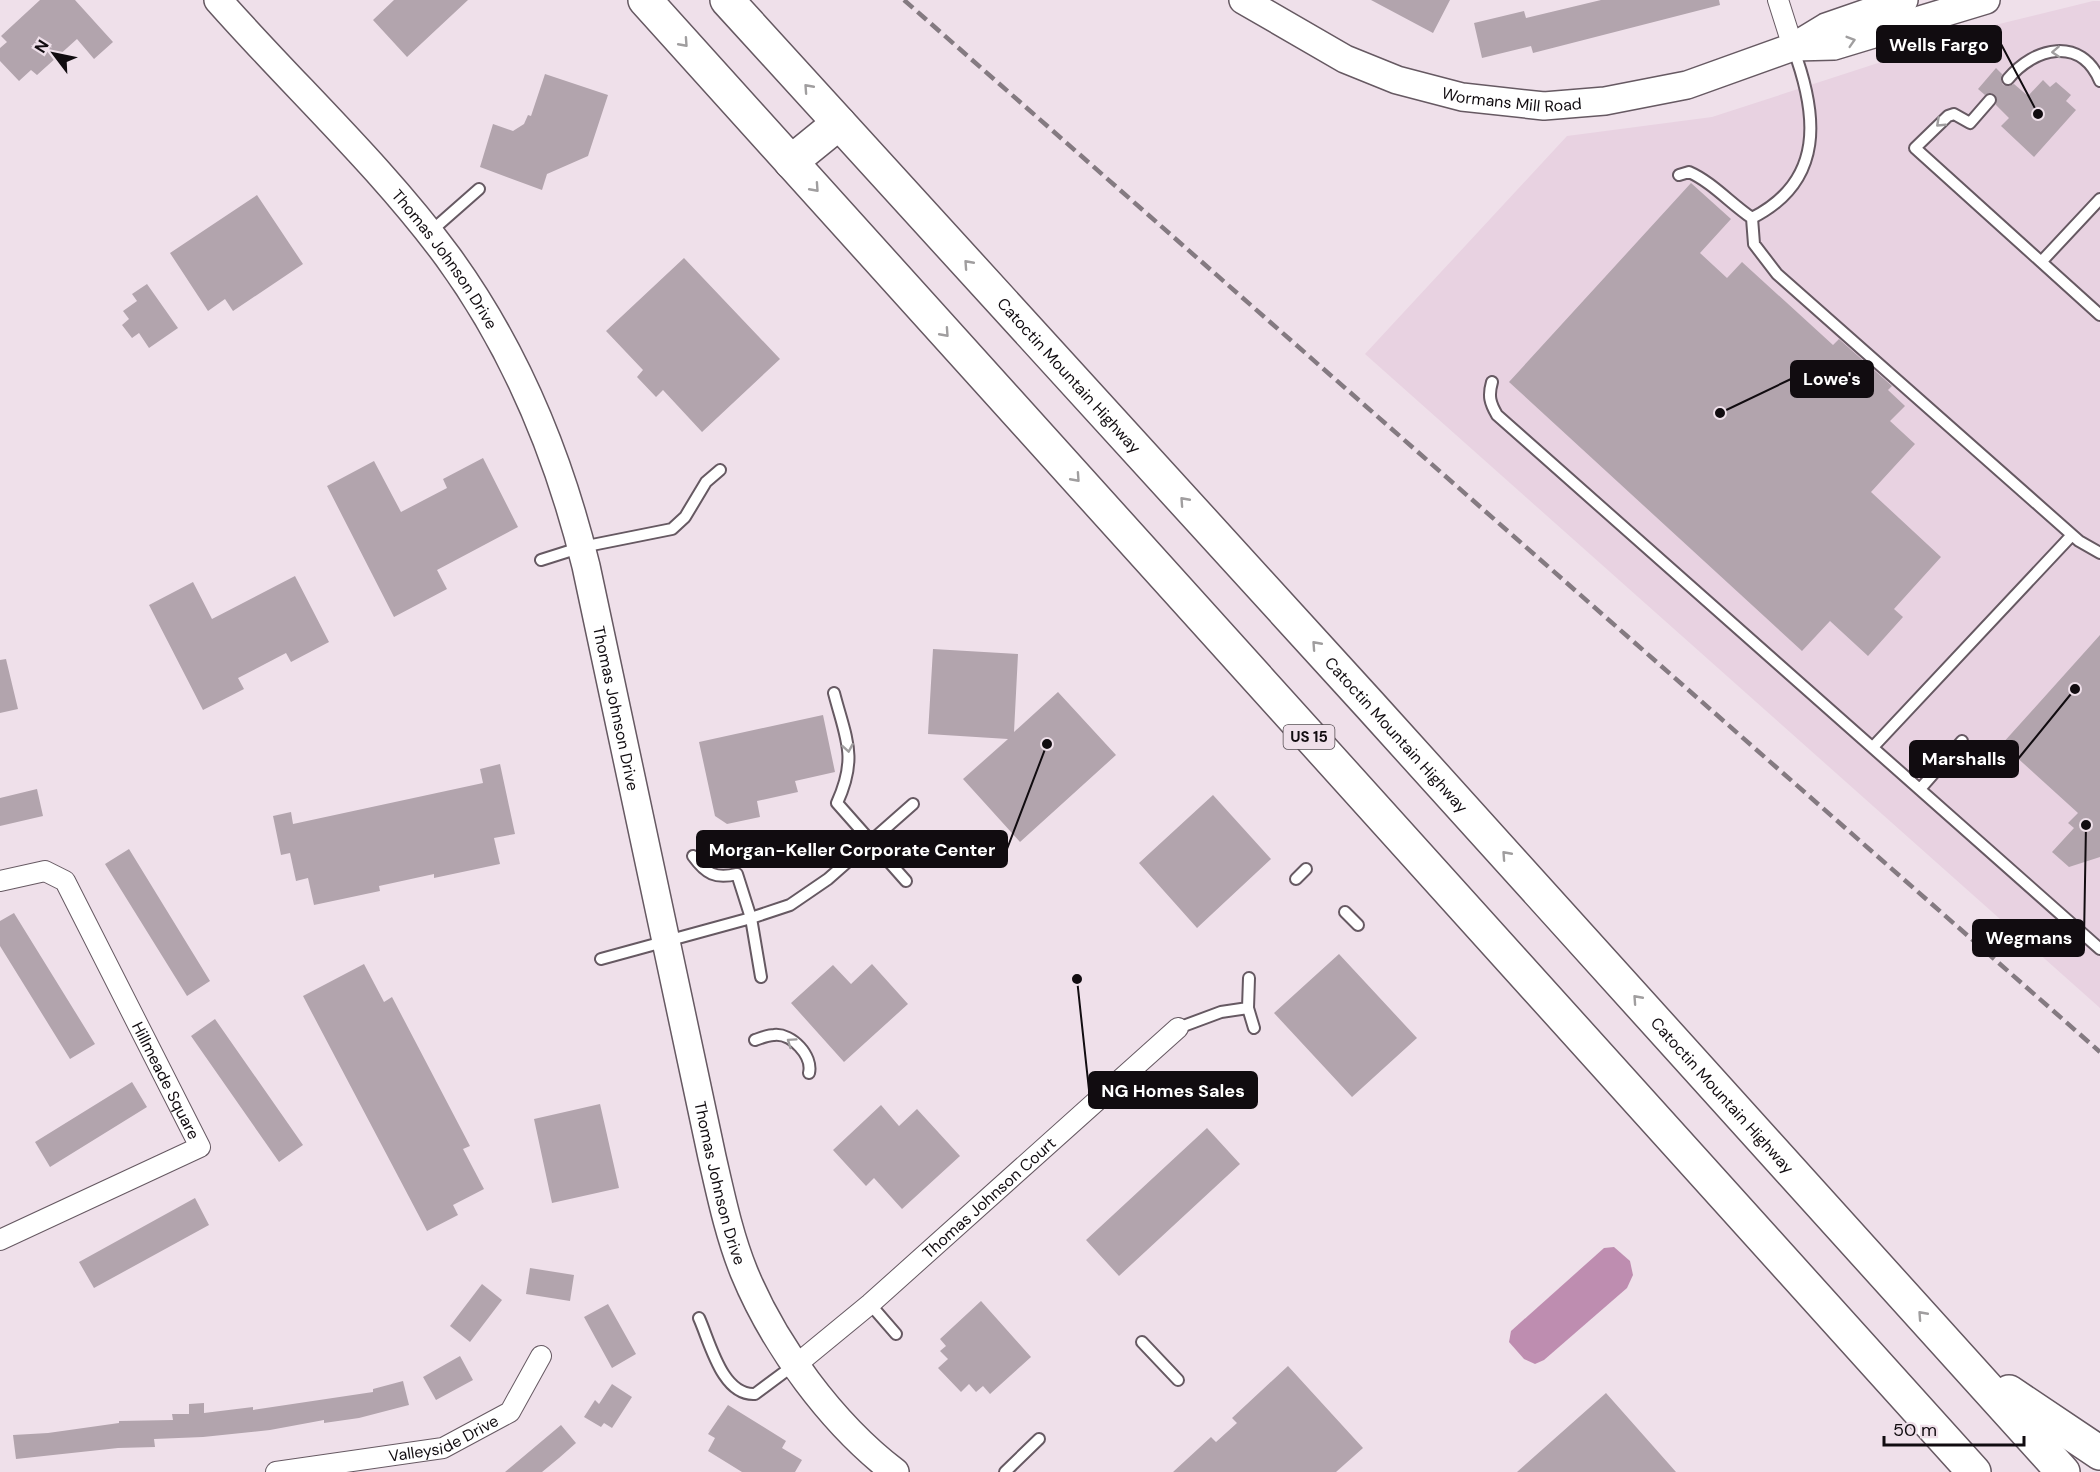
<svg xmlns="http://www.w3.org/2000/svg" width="2100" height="1472" viewBox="0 0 2100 1472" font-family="'DM Sans',sans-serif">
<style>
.built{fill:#e8d2e1}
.forest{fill:#be8db0}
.building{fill:#b2a4ad}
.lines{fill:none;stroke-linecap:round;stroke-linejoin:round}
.lane-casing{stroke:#665962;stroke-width:14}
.street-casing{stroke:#665962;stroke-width:22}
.secondary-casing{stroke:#665962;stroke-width:30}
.highway-casing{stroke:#665962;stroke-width:36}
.lane{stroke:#fff;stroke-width:10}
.street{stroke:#fff;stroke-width:20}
.secondary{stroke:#fff;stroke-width:27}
.highway{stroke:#fff;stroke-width:33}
.rail{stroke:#847a81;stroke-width:4.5;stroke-dasharray:12 6;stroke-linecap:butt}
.oneway{stroke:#a09e9f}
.labels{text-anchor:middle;stroke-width:4.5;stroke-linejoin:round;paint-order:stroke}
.shield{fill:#efe0ea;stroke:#544c51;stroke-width:1.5}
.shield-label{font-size:15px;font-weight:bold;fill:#110c10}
.street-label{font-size:16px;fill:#110c10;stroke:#efe0ea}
.leader{fill:none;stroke:#110c10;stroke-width:2}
.callout-dot{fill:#110c10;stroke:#efe0ea;stroke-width:2}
.callout{fill:#110c10;stroke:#110c10;stroke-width:2}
.callout-label{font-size:18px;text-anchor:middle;font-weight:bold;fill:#fff}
</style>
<rect width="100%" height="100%" fill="#efe0ea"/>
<path class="built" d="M 2093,1 L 2100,1 L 2100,1008 L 1365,354 L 1567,136 L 1712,117 L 1995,25 Z"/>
<path class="forest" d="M 1614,1247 L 1630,1261 L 1633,1275 L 1627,1288 L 1544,1360 L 1535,1364 L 1524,1359 L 1509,1342 L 1511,1331 L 1604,1248 Z"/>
<path class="building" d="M 40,0 L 75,0 L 113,42 L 94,59 L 77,39 L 37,75 L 31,70 L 19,81 L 0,61 L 0,48 L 7,42 L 1,36 Z
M 394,0 L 468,0 L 407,57 L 373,20 Z
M 1371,0 L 1450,0 L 1433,33 Z
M 1601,0 L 1719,0 L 1720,5 L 1533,53 L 1531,46 L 1482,58 L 1474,23 L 1524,11 L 1526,18 Z
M 1996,68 L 2002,74 L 2001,80 L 2003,85 L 2009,86 L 2014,84 L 2028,96 L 2043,80 L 2050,87 L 2056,82 L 2071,95 L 2066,101 L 2076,110 L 2034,157 L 2001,126 L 2009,118 L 1996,105 L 1995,95 L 1991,93 L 1985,95 L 1978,89 Z
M 545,74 L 608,95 L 588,156 L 547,174 L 542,190 L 480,167 L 493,124 L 513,131 L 524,124 L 528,115 L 531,116 Z
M 1691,183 L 1731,219 L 1700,253 L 1727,278 L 1742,262 L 1833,345 L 1839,339 L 1892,386 L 1888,390 L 1905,406 L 1890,421 L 1915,444 L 1871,492 L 1941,557 L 1894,609 L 1903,617 L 1868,656 L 1830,621 L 1802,651 L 1509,382 Z
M 257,195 L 303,264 L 233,311 L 225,299 L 208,311 L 170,253 Z
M 684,258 L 780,359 L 702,432 L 663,390 L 656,397 L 637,377 L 643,370 L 606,331 Z
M 147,284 L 178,328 L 149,348 L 139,333 L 132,338 L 122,325 L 129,319 L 123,311 L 137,301 L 132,294 Z
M 483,458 L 518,527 L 437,570 L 447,589 L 394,617 L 327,486 L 374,461 L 401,512 L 447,488 L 443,479 Z
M 295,576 L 329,642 L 291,662 L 286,653 L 238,678 L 244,689 L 203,710 L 149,605 L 193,582 L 212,619 Z
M 2100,635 L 2100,857 L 2069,867 L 2052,852 L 2074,828 L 2068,823 L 2078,813 L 2002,744 Z
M 933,649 L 1018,654 L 1014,732 L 1058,692 L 1116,755 L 1020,842 L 963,779 L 1008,739 L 928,734 Z
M 6,659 L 18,709 L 0,713 L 0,660 Z
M 823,715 L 835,772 L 795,781 L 798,792 L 757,801 L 760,817 L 727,824 L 715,816 L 699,742 Z
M 500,764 L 515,834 L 494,838 L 500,864 L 434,878 L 434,874 L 379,886 L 380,891 L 314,905 L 308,878 L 296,881 L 290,853 L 281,855 L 273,816 L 291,812 L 293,824 L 483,783 L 480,769 Z
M 37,789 L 43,816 L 0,826 L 0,798 Z
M 1213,795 L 1271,859 L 1197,928 L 1139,863 Z
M 129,849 L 210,981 L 187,996 L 105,864 Z
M 14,913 L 95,1044 L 70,1059 L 0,946 L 0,921 Z
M 1339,954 L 1417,1038 L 1352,1097 L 1274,1013 Z
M 364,964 L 384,1002 L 392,997 L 470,1146 L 463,1149 L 484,1189 L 453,1205 L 458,1215 L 427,1231 L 303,996 Z
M 872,964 L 908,1004 L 844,1062 L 791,1003 L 833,965 L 851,984 Z
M 215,1019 L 303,1145 L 279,1162 L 191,1036 Z
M 132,1082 L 147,1107 L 50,1167 L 35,1142 Z
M 600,1104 L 619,1188 L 552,1203 L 534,1119 Z
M 881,1105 L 899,1126 L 917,1109 L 960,1156 L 902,1209 L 874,1178 L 866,1186 L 833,1150 Z
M 1207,1128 L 1240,1164 L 1119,1276 L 1086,1240 Z
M 195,1198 L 209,1225 L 94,1288 L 79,1262 Z
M 530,1268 L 574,1275 L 570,1301 L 526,1294 Z
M 482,1284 L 502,1300 L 470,1342 L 450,1326 Z
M 981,1301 L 1031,1357 L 990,1394 L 983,1386 L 976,1392 L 969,1384 L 961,1392 L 938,1368 L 948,1359 L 940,1351 L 946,1346 L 940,1339 Z
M 608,1304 L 636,1354 L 612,1368 L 584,1317 Z
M 460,1356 L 473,1380 L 436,1400 L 423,1377 Z
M 1288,1366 L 1363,1448 L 1336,1472 L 1173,1472 L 1211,1437 L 1216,1442 L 1237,1423 L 1232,1418 Z
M 403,1381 L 409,1405 L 359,1418 L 324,1423 L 324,1420 L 270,1430 L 203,1437 L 154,1439 L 155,1447 L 118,1448 L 16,1459 L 13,1435 L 48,1433 L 119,1423 L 119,1421 L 173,1420 L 172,1414 L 189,1414 L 189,1404 L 204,1403 L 204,1413 L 253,1407 L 253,1410 L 373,1392 L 373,1389 Z
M 612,1384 L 632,1397 L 612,1428 L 604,1423 L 601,1427 L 584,1417 L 595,1400 L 599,1404 Z
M 1606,1393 L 1676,1472 L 1517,1472 Z
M 728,1405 L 786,1441 L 782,1448 L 802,1460 L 795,1472 L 742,1472 L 708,1451 L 715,1438 L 708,1434 Z
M 561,1425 L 576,1443 L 559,1458 L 542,1472 L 505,1472 Z"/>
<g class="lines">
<g class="lane-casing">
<path id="lane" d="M 2008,79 C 2034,47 2081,36 2100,81
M 1990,100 L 1970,123 L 1954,114 L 1948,116 L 1915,148 L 2100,315
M 1679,175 L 1689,172 C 1712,182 1731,204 1752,218
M 1752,218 L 1754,244 L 1777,274 L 2079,541 L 2100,553
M 1752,218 C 1825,181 1818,115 1793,48
M 429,233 L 479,189
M 2042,261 L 2100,199
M 1492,382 C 1488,396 1490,403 1497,415 L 2100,949
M 541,560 L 582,547 L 672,529 L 685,517 L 706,482 L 720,470
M 834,693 C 846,739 858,757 837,803 L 906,881
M 1873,747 L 2072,535
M 1920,789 L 1962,741
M 693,856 C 706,874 715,879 737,874 L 751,918 L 761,977
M 1296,879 L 1306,869
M 1345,912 L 1358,925
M 601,959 L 751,918 L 790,905 L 828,879 L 913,804
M 1249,978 L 1248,1008 L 1254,1028
M 1178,1028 L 1221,1012 L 1248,1008
M 755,1040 C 761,1038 768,1035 774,1035 C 792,1033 813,1056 809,1073
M 870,1304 L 896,1334
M 699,1318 C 710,1342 722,1396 755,1394 L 794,1365
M 1142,1342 L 1178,1380
M 1005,1472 L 1039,1439"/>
</g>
<g class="street-casing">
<g id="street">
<path d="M 1778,0 L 1793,47"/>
<path id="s1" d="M 0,881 L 45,871 L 65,881 L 200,1147 L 0,1240"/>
<path id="s2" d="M 797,1364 L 870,1304 L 1178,1028"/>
<path id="s3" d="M 276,1472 L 443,1448 L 510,1412 L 541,1356"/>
</g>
</g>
<g class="secondary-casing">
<g id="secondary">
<path id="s4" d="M 218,0 C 294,86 380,165 448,257 C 515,349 559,456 586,566 L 712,1157 C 721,1196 729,1235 744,1272 C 774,1345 832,1424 895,1472"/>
<path id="s5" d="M 1243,0 L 1345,59 L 1397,80 L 1462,97 L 1544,106 L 1605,101 L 1687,85 L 1793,47 L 1826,27 L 1904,0"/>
<path d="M 1794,47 L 1834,46 L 1986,0"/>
</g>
</g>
<g class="highway-casing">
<g id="highway">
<path d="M 645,0 L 1974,1472"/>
<path id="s6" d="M 727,0 L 1369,704 L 2063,1472"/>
<path d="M 791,162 L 839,123"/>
<path d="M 2009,1392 L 2100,1453"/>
</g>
</g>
<use href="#lane" class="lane"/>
<use href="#street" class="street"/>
<use href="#secondary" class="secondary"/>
<use href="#highway" class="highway"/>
<path class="rail" d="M 904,0 L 2100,1052"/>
</g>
<defs><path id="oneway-chevron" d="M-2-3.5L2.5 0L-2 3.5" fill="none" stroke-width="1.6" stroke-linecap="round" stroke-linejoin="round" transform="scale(1.5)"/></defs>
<g class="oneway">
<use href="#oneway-chevron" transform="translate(1851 41) rotate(-17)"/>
<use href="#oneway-chevron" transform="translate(684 43) rotate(48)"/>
<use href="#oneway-chevron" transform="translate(2056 52) rotate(177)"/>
<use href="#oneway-chevron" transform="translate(808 88) rotate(-132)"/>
<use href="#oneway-chevron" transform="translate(1940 123) rotate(137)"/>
<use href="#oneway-chevron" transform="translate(815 188) rotate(48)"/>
<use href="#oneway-chevron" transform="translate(968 264) rotate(-132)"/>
<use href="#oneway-chevron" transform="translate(945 333) rotate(48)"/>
<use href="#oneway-chevron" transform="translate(1076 478) rotate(48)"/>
<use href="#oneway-chevron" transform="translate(1184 501) rotate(-132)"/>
<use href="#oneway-chevron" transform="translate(1316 645) rotate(-132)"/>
<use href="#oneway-chevron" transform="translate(848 748) rotate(80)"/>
<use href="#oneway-chevron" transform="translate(1506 855) rotate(-132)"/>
<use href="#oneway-chevron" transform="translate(1637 999) rotate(-132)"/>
<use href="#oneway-chevron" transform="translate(791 1042) rotate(-145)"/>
<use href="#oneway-chevron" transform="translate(1922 1315) rotate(-132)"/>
</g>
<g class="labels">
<rect class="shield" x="1283.5" y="725" width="51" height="24" rx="4.5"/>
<g class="shield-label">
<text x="1309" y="742">US 15</text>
</g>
<g class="street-label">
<text dy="6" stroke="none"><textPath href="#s5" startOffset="291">Wormans Mill Road</textPath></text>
<text dy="6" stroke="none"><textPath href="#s4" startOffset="345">Thomas Johnson Drive</textPath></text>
<text dy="6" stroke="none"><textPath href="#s6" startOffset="508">Catoctin Mountain Highway</textPath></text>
<text dy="6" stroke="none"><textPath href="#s4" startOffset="831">Thomas Johnson Drive</textPath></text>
<text dy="6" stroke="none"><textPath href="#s6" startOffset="994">Catoctin Mountain Highway</textPath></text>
<text dy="6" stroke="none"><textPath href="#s1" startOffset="292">Hillmeade Square</textPath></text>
<text dy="6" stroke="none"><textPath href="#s6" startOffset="1480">Catoctin Mountain Highway</textPath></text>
<text dy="6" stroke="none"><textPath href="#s4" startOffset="1317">Thomas Johnson Drive</textPath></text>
<text dy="6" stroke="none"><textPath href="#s2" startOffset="254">Thomas Johnson Court</textPath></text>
<text dy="6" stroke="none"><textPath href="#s3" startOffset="172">Valleyside Drive</textPath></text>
</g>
</g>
<path class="leader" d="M2038 114L2001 44M1720 413L1791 379M2075 689L2018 759M1047 744L1007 849M2086 825L2084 938M1077 979L1089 1090"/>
<g class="callout-dot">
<circle cx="2038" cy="114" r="6"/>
<circle cx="1720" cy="413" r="6"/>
<circle cx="2075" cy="689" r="6"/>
<circle cx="1047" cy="744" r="6"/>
<circle cx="2086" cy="825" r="6"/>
<circle cx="1077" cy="979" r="6"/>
</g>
<g class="callout">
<rect x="1877" y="26" width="124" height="36" rx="6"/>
<rect x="1791" y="361" width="82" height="36" rx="6"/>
<rect x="1910" y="741" width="108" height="36" rx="6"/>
<rect x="697" y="831" width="310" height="36" rx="6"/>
<rect x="1973" y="920" width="111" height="36" rx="6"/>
<rect x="1089" y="1072" width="168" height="36" rx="6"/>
</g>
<g class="callout-label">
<text x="1939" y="51">Wells Fargo</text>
<text x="1832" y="385">Lowe's</text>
<text x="1964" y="765">Marshalls</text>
<text x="852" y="856">Morgan-Keller Corporate Center</text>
<text x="2029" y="944">Wegmans</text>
<text x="1173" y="1097">NG Homes Sales</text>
</g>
<g transform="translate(54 54) rotate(302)" stroke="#efe0ea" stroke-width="4.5" paint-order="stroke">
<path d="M0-4.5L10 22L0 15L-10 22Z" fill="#110c10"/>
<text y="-9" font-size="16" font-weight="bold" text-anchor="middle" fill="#110c10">N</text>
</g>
<path d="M1884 1436v9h140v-9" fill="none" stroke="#110c10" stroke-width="3"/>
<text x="1893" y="1436" font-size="18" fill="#110c10" stroke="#efe0ea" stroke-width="4.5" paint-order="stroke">50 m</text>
</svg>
